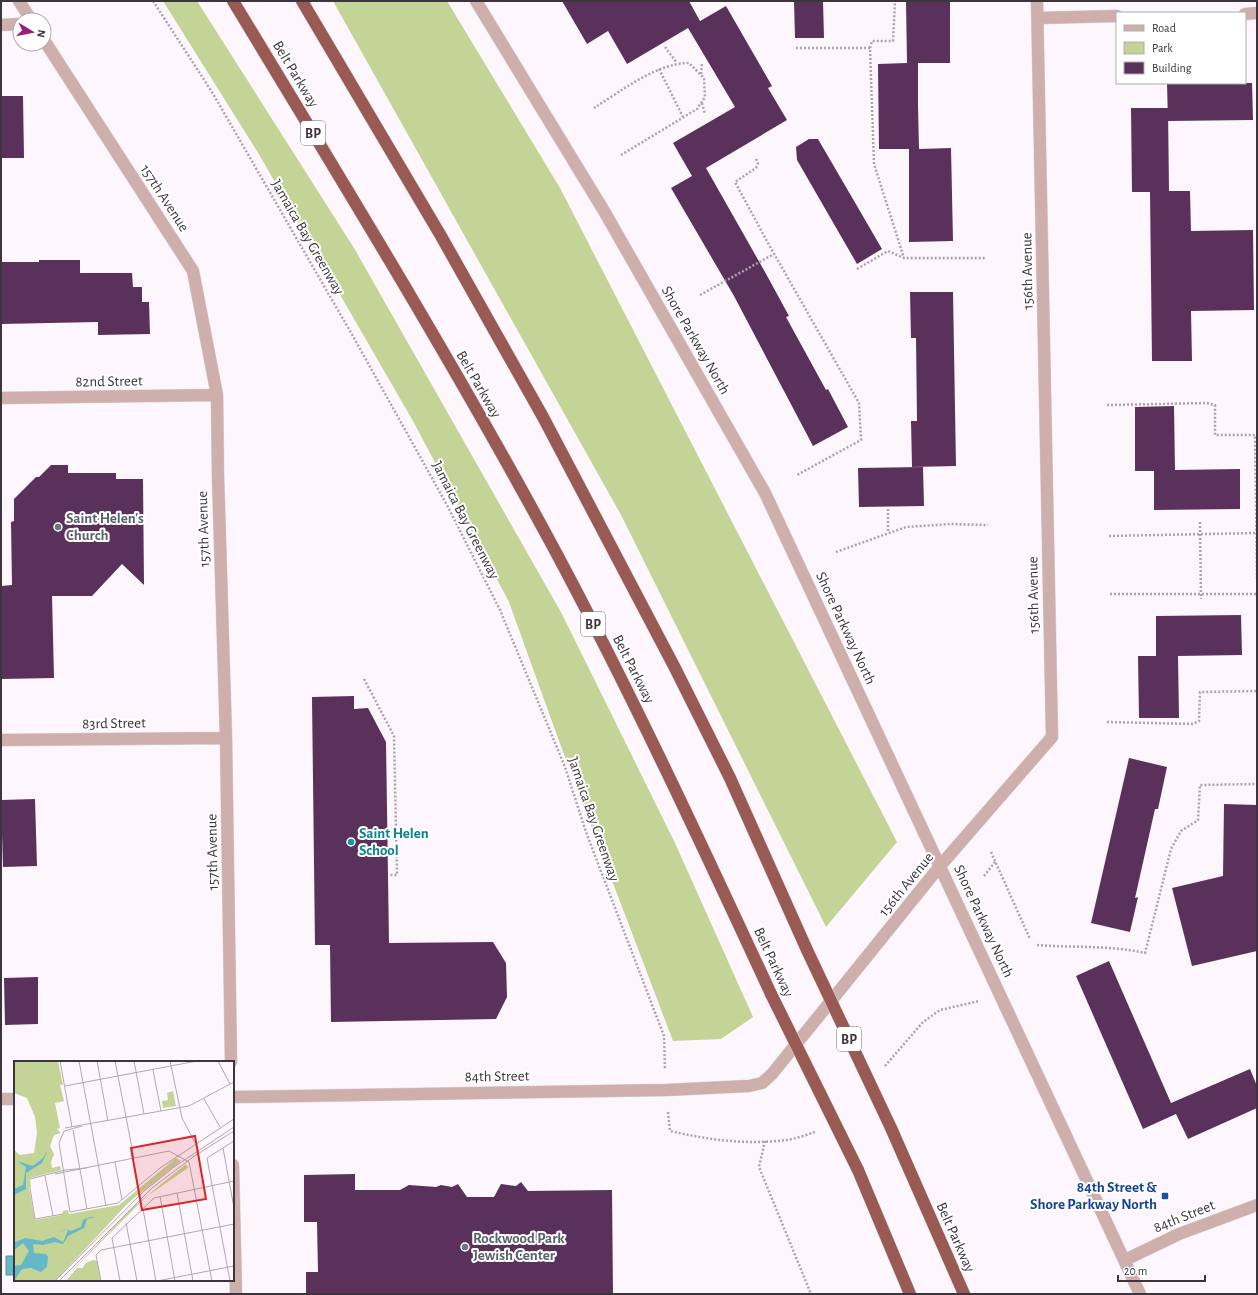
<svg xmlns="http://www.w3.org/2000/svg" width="1258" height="1295" viewBox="0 0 1258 1295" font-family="'Alegreya Sans',sans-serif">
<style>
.green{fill:#c3d496}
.water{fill:#65b8c7;stroke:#59919d}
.building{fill:#59315a}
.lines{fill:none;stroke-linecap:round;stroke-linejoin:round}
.minor-casing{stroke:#dad3da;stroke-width:13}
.highway-casing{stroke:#dad3da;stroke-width:13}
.path{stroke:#aba4ab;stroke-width:2.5;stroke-dasharray:2 2;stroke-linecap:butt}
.minor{stroke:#cfafab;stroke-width:12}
.highway{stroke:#995a54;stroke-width:12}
.highway-bridge-casing{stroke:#dad3da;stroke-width:13;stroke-linecap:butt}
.highway-bridge{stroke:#995a54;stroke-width:12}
.worship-dot{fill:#6b7280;stroke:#fff;stroke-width:1.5}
.culture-dot{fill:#0f9aa8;stroke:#fff;stroke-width:1.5}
.transit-dot{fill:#1a4fb4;stroke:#fff;stroke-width:1.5}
.labels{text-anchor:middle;stroke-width:4;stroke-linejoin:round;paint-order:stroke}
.shield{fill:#fff;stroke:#767276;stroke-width:1}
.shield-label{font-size:14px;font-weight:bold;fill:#3c353c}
.street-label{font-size:15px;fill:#3c353c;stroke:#fff}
.worship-label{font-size:15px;font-weight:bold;fill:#5b616d;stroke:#fff;text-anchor:start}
.culture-label{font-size:15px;font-weight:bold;fill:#0d838f;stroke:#fff;text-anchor:start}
.transit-label{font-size:15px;font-weight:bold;fill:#164399;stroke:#fff;text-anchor:end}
.inset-road{fill:none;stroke:#b0a9b0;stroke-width:1}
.view{fill:#d62828;fill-opacity:0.15;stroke:#d62828;stroke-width:2}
.inset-edge{fill:none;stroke:#3c353c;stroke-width:2}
</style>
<rect width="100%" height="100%" fill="#fdf6fd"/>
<path class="green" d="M 163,1 L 197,1 L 354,248 L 562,614 L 675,843 L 753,1017 L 721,1039 L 673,1041 L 559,741 L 509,602 L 413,421 L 257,151 Z
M 333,1 L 447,1 L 560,188 L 897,842 L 826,927 L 621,515 Z"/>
<path class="water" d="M 6,1256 L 15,1256 L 15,1275 L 6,1275 Z"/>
<path class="building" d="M 562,1 L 689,1 L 700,21 L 627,64 L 608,31 L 587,44 Z
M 794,1 L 823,1 L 824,38 L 795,38 Z
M 906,1 L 950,1 L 950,63 L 918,63 L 918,106 L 919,149 L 951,148 L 953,241 L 909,242 L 909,149 L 879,149 L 878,64 L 907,63 Z
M 726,6 L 772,86 L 768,88 L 787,120 L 706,168 L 765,272 L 789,316 L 786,317 L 826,390 L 828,389 L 848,427 L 813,446 L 734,296 L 671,188 L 692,176 L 673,143 L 735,107 L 688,28 Z
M 1167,83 L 1252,83 L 1253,120 L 1168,121 Z
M 1,96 L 23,96 L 24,158 L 1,158 Z
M 1131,108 L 1168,108 L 1169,191 L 1190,191 L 1191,231 L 1253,230 L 1254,310 L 1191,311 L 1192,361 L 1152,361 L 1150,192 L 1132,192 Z
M 809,139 L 818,139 L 882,249 L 857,264 L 797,160 L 796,147 Z
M 39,260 L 80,260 L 80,273 L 132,273 L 133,287 L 142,287 L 142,302 L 149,302 L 150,334 L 98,335 L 98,322 L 1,324 L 1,262 L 39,262 Z
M 910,292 L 953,292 L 956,466 L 912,467 L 911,421 L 917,421 L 916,338 L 911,338 Z
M 1174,406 L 1175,470 L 1240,469 L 1240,509 L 1154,510 L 1154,471 L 1135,471 L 1135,407 Z
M 51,465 L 68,465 L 68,473 L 116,473 L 116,479 L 143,479 L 144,585 L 122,564 L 92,596 L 52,596 L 54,678 L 1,679 L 1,586 L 12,585 L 11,522 L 14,521 L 14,499 L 36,477 L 39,477 Z
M 923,467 L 924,506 L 859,507 L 858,468 Z
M 1241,615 L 1242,655 L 1178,656 L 1179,718 L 1139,718 L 1138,656 L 1156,656 L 1156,616 Z
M 354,696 L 354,709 L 368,708 L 386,742 L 389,943 L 493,942 L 506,963 L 507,997 L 496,1019 L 331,1022 L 330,945 L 315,945 L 312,697 Z
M 1129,758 L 1167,767 L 1158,809 L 1155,809 L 1135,898 L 1138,897 L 1130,932 L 1091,923 Z
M 35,799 L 37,866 L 3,867 L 1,800 Z
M 1224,804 L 1257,805 L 1257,951 L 1192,966 L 1172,888 L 1223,876 Z
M 1109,961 L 1171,1103 L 1250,1069 L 1257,1086 L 1257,1108 L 1188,1139 L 1176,1114 L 1143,1129 L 1076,976 Z
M 38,977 L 38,1024 L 5,1025 L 4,978 Z
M 355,1174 L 355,1190 L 400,1190 L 409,1185 L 436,1187 L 441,1185 L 452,1187 L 458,1184 L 467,1197 L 494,1197 L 501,1184 L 516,1186 L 521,1182 L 528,1191 L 612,1190 L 613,1294 L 306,1294 L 306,1272 L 318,1272 L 317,1222 L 304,1222 L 304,1175 Z"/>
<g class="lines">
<g class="minor-casing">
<path id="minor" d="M 19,1 L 31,20
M 476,1 L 604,211 L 765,493 L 1140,1294
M 1245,14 L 1257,13
M 1038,18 L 1117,16
M 1,25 L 20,24
M 44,40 L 193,271 L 217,395 L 218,476 L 226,738 L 231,1062
M 1,398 L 217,395
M 1,740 L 226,738
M 233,1097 L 666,1090 L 749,1086 L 762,1083 L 772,1074 L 940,866 L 1052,737 L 1037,1
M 1,1099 L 15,1099
M 233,1165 L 236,1294
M 1125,1260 L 1179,1234 L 1257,1205"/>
</g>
<g class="highway-casing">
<path id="highway" d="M 233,1 C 342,181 452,360 552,545 C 631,692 701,843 771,994
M 302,1 L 441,236 L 543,417 L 675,668 L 730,778 L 807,950
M 891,1128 L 964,1294
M 858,1170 L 910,1294"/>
</g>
<path class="path" d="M 153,1 L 212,92 L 354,338 L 448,507 L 500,610 L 565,767 L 586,832 L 664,1036 L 665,1069
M 665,47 L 677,63
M 796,48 L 870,48 L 874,164 L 904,258
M 870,48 L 872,41 L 893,41 L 895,1
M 659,69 L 683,117
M 701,74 L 702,63
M 702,103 L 705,114
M 594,108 C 621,91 657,63 689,63 L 704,78 L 705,97 L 697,109 L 621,155
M 756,159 L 758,163 L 756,168 L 735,182 L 768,243 L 859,403 L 861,440 L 797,475
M 857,269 L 888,251 L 904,258 L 986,258
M 700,295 L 774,254
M 1107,405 L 1207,403 L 1215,405 L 1215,435 L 1255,435 L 1257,580
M 888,509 L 888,533
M 1200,522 L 1201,599
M 1109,536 L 1257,533
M 836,552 L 906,527 L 951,524 L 988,525
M 1110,594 L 1257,594
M 364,679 L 394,736 L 397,875 L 390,875
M 1107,722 L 1193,724 L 1199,721 L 1200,692 L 1257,691
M 991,852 L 1030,939
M 984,876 L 995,862
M 1037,945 C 1074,948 1110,945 1145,953 L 1171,849 L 1181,831 L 1198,820 L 1200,785 L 1257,784
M 885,1066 L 923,1022 L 940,1010 L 979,1001
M 668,1112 L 670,1131 C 709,1140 746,1145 786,1140 C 795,1139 806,1135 815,1132
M 765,1141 L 759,1167 L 811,1294"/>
<use href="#minor" class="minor"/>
<use href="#highway" class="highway"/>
<g class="highway-bridge-casing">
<path id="highway-bridge" d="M 807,950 L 891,1128
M 771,994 L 858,1170"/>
</g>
<use href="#highway-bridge" class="highway-bridge"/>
</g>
<g class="worship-dot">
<circle cx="58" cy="527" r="4"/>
<circle cx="465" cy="1247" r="4"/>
</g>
<circle class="culture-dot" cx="351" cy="842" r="4"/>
<rect class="transit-dot" x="1161" y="1192" width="8" height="8" rx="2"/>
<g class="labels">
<g class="shield">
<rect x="301" y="121" width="24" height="24" rx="3"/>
<rect x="581" y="612" width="24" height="24" rx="3"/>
<rect x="837" y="1027" width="24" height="24" rx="3"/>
</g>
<g class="shield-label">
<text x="313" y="138">BP</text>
<text x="593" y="629">BP</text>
<text x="849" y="1044">BP</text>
</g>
<g class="street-label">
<text transform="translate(296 74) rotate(59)" y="5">Belt Parkway</text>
<text transform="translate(165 198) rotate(57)" y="5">157th Avenue</text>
<text transform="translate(308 237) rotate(60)" y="5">Jamaica Bay Greenway</text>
<text transform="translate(1027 271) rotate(-91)" y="5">156th Avenue</text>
<text transform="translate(696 340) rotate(60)" y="5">Shore Parkway North</text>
<text transform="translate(109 381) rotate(-1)" y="5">82nd Street</text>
<text transform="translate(479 384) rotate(60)" y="5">Belt Parkway</text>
<text transform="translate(466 520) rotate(63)" y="5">Jamaica Bay Greenway</text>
<text transform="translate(203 529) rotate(-92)" y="5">157th Avenue</text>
<text transform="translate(1033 595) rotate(-91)" y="5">156th Avenue</text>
<text transform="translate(846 628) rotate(65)" y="5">Shore Parkway North</text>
<text transform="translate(634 669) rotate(63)" y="5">Belt Parkway</text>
<text transform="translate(114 723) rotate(-1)" y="5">83rd Street</text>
<text transform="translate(594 819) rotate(71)" y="5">Jamaica Bay Greenway</text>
<text transform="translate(212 852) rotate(-91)" y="5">157th Avenue</text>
<text transform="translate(906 884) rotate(-51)" y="5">156th Avenue</text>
<text transform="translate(984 921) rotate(65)" y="5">Shore Parkway North</text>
<text transform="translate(774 962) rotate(65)" y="5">Belt Parkway</text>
<text transform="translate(497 1076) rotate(-1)" y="5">84th Street</text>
<text transform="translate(1184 1216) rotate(-22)" y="5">84th Street</text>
<text transform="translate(956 1237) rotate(66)" y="5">Belt Parkway</text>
</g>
<g class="worship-label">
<text x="66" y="523">Saint Helen's<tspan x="66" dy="17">Church</tspan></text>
<text x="473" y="1243">Rockwood Park<tspan x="473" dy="17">Jewish Center</tspan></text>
</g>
<g class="culture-label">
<text x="359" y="838">Saint Helen<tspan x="359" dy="17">School</tspan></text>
</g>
<g class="transit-label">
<text x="1157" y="1192">84th Street &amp;<tspan x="1157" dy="17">Shore Parkway North</tspan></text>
</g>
</g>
<g transform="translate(14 1061)">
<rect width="220" height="220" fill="#fdf6fd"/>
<path d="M 0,0 L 44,0 L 49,24 L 46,24 L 50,40 L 41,42 L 46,67 L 43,68 L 47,72 L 40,74 L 36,85 L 40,93 L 37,101 L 38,107 L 46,105 L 47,109 L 16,117 L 17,126 L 15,127 L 21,159 L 48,154 L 49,150 L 54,149 L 55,153 L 105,144 L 162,97 L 167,100 L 115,141 L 41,220 L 0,220 L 0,89 L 6,94 L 20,92 L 23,72 L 21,56 L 13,37 L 0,32 ZM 159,30 L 162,45 L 149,47 L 148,40 L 154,39 L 153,32 ZM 172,103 L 174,107 L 133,135 L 48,220 L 119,146 ZM 79,199 L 83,200 L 87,220 L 52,220 L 63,207 L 68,207 L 66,210 L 72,202 Z" fill="#c3d496"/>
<path d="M 34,89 L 28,102 L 12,112 L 12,128 L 0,134 L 0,128 L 9,124 L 12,106 L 3,100 L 19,105 L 29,97 ZM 76,156 L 82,156 L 73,158 L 70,167 L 54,175 L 49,183 L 41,181 L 29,184 L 19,183 L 20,192 L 32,193 L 34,196 L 33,206 L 27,211 L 17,207 L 8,208 L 0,220 L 0,205 L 7,204 L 15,190 L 9,182 L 0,189 L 0,180 L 2,181 L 11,177 L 28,180 L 40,176 L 49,181 L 54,170 L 52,168 L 44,172 L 51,168 L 57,170 L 67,166 L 69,159 Z" fill="#65b8c7"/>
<path class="inset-road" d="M 46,0 L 58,66M 65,0 L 92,145M 83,0 L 94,60M 101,0 L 120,97M 120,0 L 130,53M 156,0 L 168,57 L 181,82M 204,0 L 216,23M 139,9 L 147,50M 51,25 L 183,0M 190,38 L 206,66M 68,65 L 50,70 L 45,82 L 56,151 L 104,142 L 146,107 L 220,58M 51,67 L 175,45 L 220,21M 59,69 L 73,148M 209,87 L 220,147M 101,101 L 108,139M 41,113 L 155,90 L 175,101 L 198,220M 31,115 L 39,155M 16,118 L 51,109 L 73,107M 16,127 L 21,158 L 49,153M 163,132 L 179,220M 146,135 L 161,220M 129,148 L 142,220M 112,162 L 123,220M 41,220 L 130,130 L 160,106 L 220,66M 45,220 L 138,127 L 179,96 L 220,70M 87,220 L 82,194 L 87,189 L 220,163M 106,220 L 98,177 L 140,137 L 220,120M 143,220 L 220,205M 216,220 L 193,97 L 220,80"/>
<path class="view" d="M 181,75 L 192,138 L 128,149 L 117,87 Z"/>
<rect width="220" height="220" class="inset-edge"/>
</g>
<rect width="1258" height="1295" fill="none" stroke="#3c353c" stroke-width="4"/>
<rect x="1116" y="12" width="130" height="72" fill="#ffffff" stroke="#b1aeb1"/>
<rect x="1124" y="25" width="20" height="6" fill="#cfafab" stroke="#b1aeb1"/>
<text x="1152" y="32" font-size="12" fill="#3c353c">Road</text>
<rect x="1124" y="42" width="20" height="12" fill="#c3d496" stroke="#b1aeb1"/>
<text x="1152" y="52" font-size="12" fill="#3c353c">Park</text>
<rect x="1124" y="62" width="20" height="12" fill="#59315a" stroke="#b1aeb1"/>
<text x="1152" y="72" font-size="12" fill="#3c353c">Building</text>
<g transform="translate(32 32) rotate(100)"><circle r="19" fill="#ffffff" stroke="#b1aeb1"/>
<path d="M0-3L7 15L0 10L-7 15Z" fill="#981d77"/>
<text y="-6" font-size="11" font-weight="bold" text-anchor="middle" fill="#3c353c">N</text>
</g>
<path d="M1118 1275v6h87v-6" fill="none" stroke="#3c353c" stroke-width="2"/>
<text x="1124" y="1275" font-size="12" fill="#3c353c" stroke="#ffffff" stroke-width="3" paint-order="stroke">20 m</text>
</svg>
